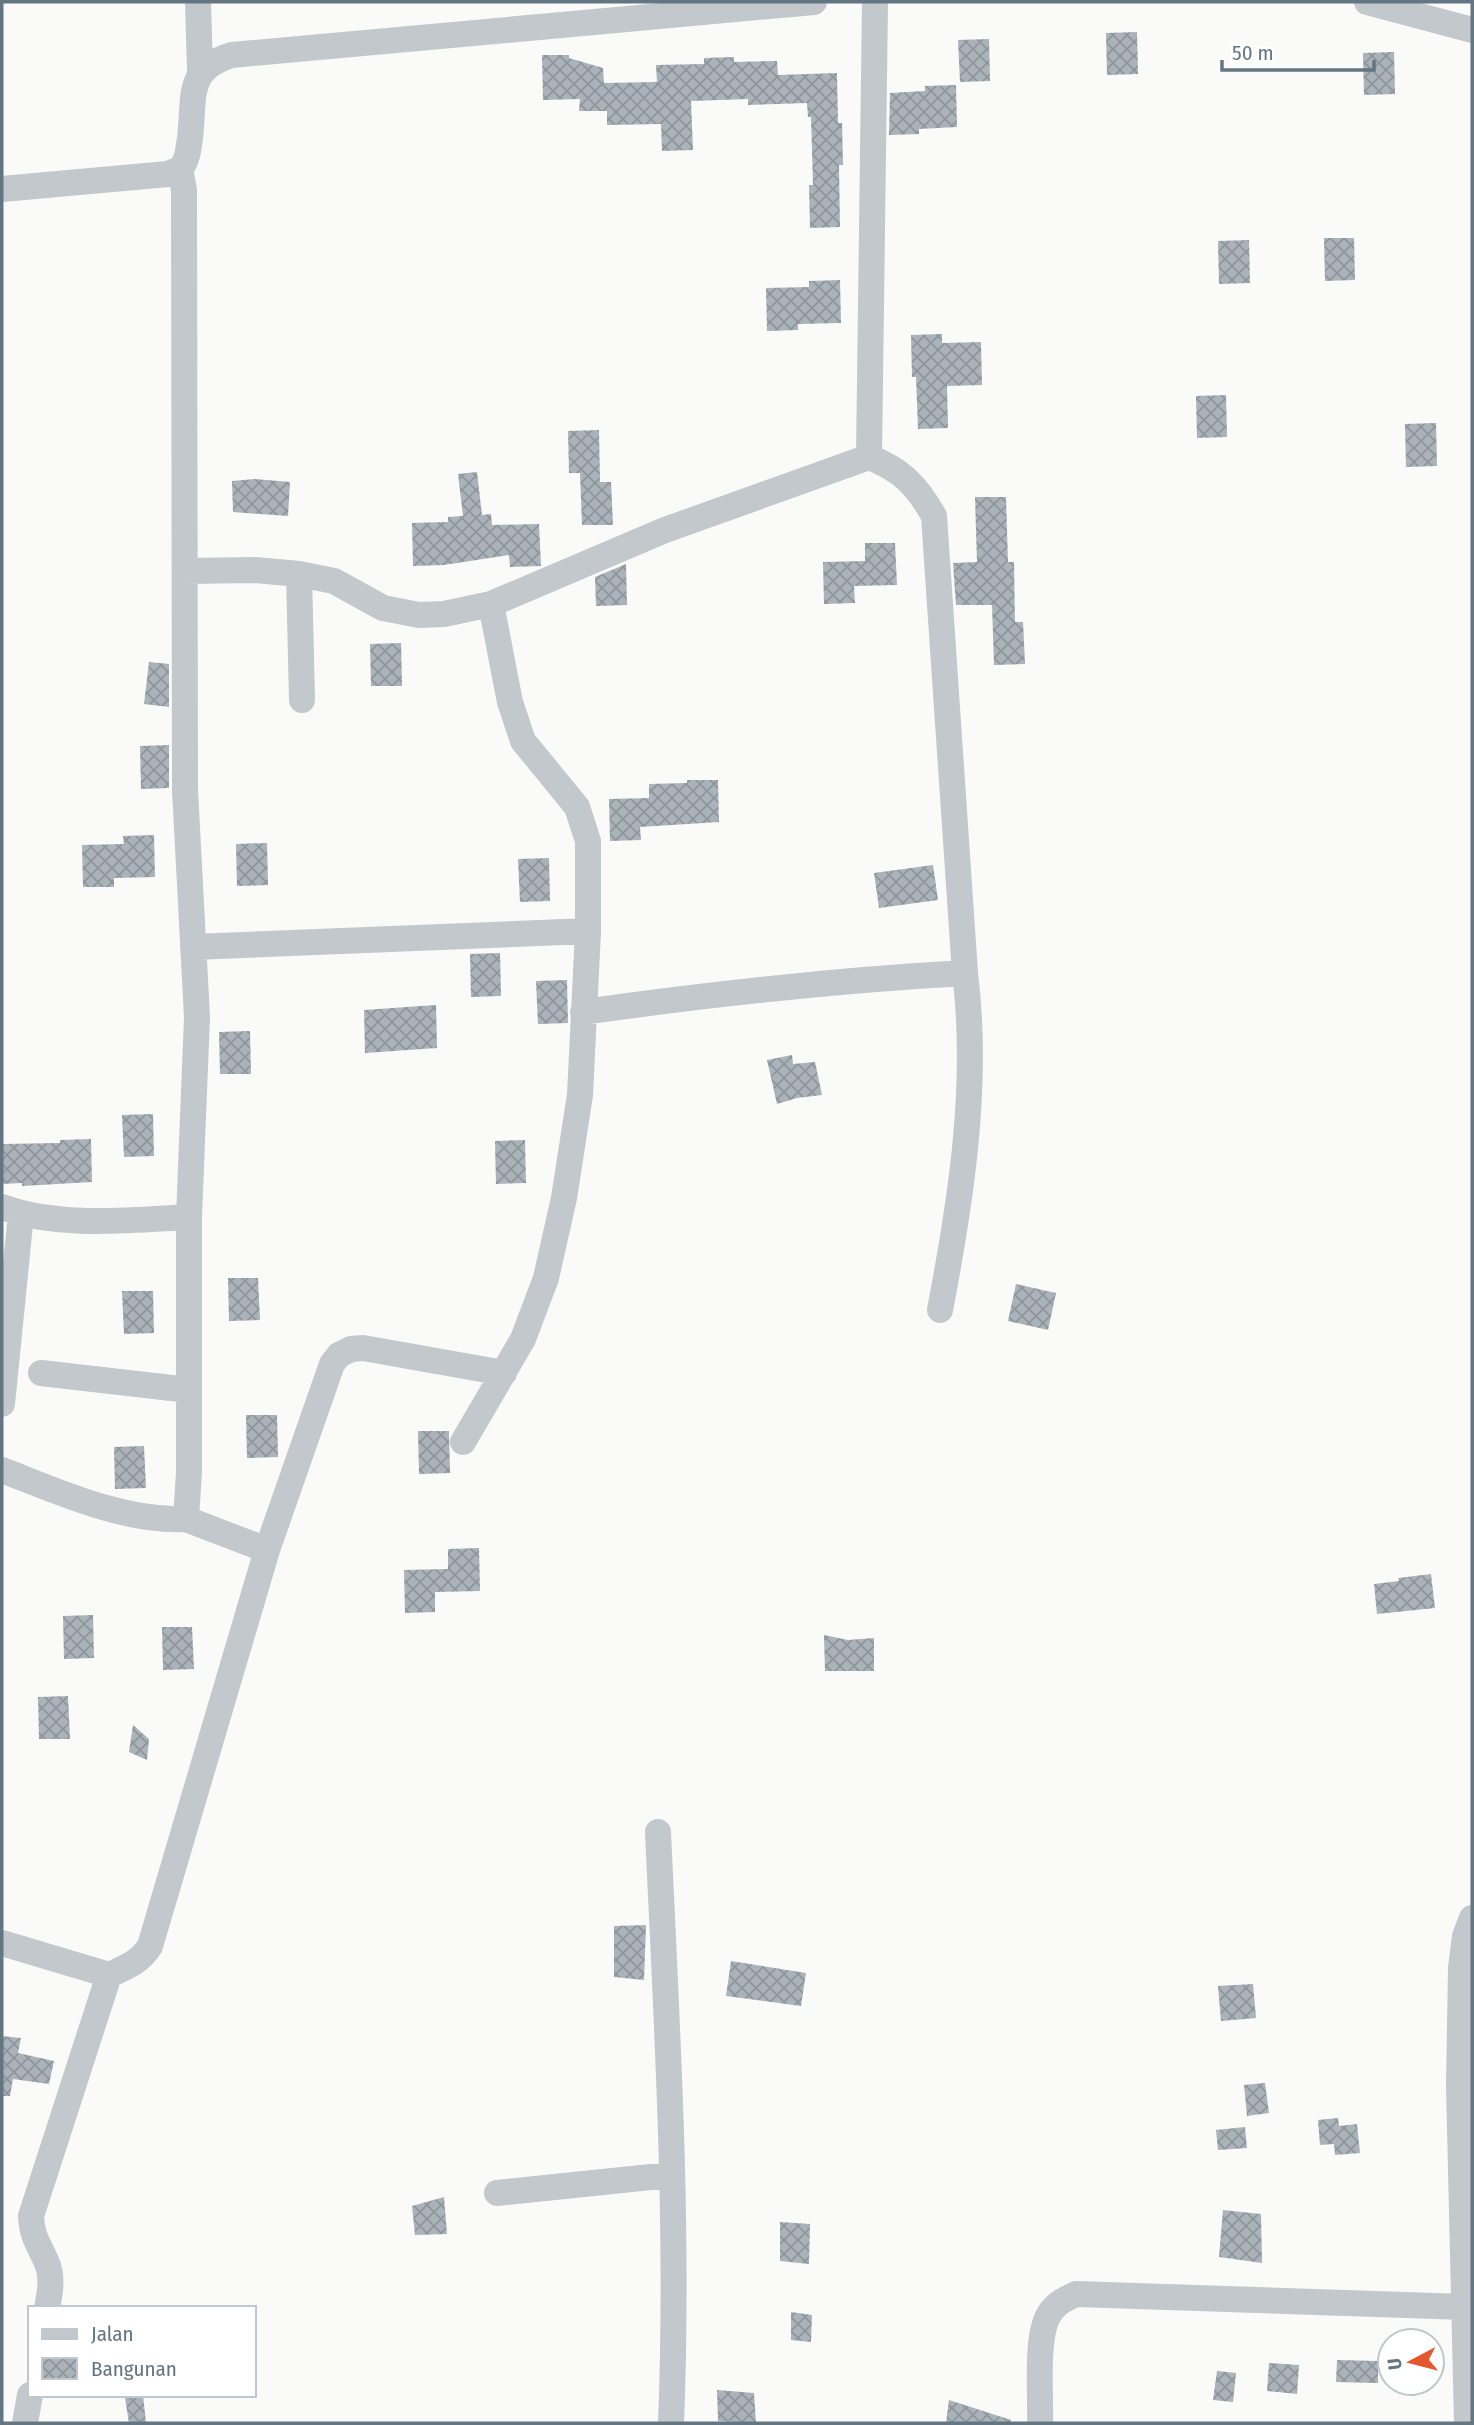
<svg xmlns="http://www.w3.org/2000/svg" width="1474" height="2425" viewBox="0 0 1474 2425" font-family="'Fira Sans Condensed',sans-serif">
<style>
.building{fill:url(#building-cross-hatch)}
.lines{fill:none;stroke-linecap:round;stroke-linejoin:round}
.minor{stroke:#c3c8cc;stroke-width:26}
</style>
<defs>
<pattern id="building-cross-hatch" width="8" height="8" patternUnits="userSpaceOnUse" patternTransform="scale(1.75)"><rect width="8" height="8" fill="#aab3b9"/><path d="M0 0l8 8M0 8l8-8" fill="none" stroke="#8e969c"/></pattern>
</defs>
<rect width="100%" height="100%" fill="#fafaf8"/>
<path class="building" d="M 1137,32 L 1138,74 L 1107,75 L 1106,33 Z
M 989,39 L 990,81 L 960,82 L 958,40 Z
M 1394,52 L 1395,94 L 1364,95 L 1363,53 Z
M 542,55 L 569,55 L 569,58 L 603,68 L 604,83 L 657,82 L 656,65 L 704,64 L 704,58 L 734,57 L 734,62 L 777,61 L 778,75 L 837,73 L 838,123 L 842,123 L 843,165 L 839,165 L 840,227 L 810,228 L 809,185 L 813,185 L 811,117 L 808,117 L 807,103 L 748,105 L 748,99 L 691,101 L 693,150 L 662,151 L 661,124 L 607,125 L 607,111 L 579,111 L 580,99 L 543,100 Z
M 956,85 L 957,127 L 919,129 L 919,134 L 889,135 L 890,93 L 925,91 L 925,86 Z
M 1324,238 L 1354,238 L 1355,280 L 1325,281 Z
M 1249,240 L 1250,283 L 1219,284 L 1218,241 Z
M 840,280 L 841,323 L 798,324 L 798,330 L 767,331 L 766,288 L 809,287 L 809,281 Z
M 942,334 L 942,343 L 981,342 L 982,385 L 947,386 L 948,428 L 918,429 L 916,377 L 912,377 L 911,335 Z
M 1226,395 L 1227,437 L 1197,438 L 1196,396 Z
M 1436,423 L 1437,466 L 1406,467 L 1405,424 Z
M 599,430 L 600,482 L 611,482 L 613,525 L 582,525 L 580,473 L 569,473 L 568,431 Z
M 477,472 L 482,515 L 491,514 L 492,525 L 539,524 L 541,566 L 510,567 L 509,555 L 444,565 L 413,566 L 412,523 L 448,522 L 448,517 L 463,516 L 458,474 Z
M 255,479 L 290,482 L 288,516 L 233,512 L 232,481 Z
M 975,497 L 1006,497 L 1008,562 L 1014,562 L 1015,622 L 1023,622 L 1025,664 L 994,665 L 992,605 L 956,605 L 953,563 L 977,562 Z
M 865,543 L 895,543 L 897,585 L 854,586 L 855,603 L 824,604 L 823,562 L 865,561 Z
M 626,564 L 627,605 L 596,606 L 595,577 Z
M 401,643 L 402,686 L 371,686 L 370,644 Z
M 149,662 L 169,664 L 169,707 L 144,704 Z
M 169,745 L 169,788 L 141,789 L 140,746 Z
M 687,780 L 718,780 L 719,822 L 640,827 L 641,840 L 610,841 L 609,799 L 649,798 L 649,784 L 687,783 Z
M 154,835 L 155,877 L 114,878 L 114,887 L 83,887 L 82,845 L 124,844 L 123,836 Z
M 267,843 L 268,885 L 237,886 L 236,844 Z
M 549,858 L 550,901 L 520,902 L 518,859 Z
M 933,865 L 938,900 L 879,908 L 874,873 Z
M 500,953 L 501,996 L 471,997 L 470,954 Z
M 567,980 L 568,1023 L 538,1024 L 536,981 Z
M 436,1005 L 437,1048 L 365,1053 L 364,1010 Z
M 250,1031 L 251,1074 L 220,1074 L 219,1032 Z
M 792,1055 L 793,1064 L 815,1062 L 822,1095 L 797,1098 L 777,1104 L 767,1060 Z
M 153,1114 L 154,1156 L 124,1157 L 122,1115 Z
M 91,1139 L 92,1182 L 22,1186 L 22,1183 L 2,1184 L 2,1144 L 60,1143 L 60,1140 Z
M 525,1140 L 526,1183 L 496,1184 L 495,1141 Z
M 228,1278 L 258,1278 L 260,1320 L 229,1321 Z
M 1016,1284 L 1056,1293 L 1048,1330 L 1008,1321 Z
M 122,1291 L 153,1291 L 154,1333 L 124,1334 Z
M 246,1415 L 277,1415 L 278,1457 L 247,1458 Z
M 418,1431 L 449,1431 L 450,1473 L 419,1474 Z
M 144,1446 L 146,1488 L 115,1489 L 114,1447 Z
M 479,1548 L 480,1591 L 435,1592 L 435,1612 L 405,1613 L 404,1570 L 448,1569 L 448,1549 Z
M 1431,1574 L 1435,1608 L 1377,1614 L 1374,1584 L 1399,1581 L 1398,1578 Z
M 93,1615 L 94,1658 L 64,1659 L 63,1616 Z
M 162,1627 L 192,1627 L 194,1669 L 163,1670 Z
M 824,1635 L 848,1640 L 874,1638 L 874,1671 L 825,1671 Z
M 68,1696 L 70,1739 L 39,1739 L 38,1697 Z
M 133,1725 L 149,1739 L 147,1760 L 129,1752 Z
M 646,1925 L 644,1980 L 614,1977 L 614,1926 Z
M 731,1961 L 806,1973 L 801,2006 L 726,1996 Z
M 1253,1984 L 1256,2018 L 1221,2021 L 1218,1986 Z
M 2,2036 L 21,2038 L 18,2053 L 54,2061 L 49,2084 L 13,2079 L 10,2096 L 2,2096 Z
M 1265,2083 L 1269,2113 L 1247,2116 L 1244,2085 Z
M 1338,2118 L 1339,2126 L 1357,2124 L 1360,2153 L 1335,2155 L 1334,2144 L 1320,2145 L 1318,2120 Z
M 1245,2127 L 1247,2148 L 1218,2150 L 1216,2130 Z
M 444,2197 L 447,2234 L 415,2235 L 412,2206 Z
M 1223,2210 L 1261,2214 L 1262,2263 L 1219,2257 Z
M 780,2222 L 810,2224 L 809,2264 L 780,2261 Z
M 791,2312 L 812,2315 L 811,2342 L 791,2340 Z
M 1337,2360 L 1378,2361 L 1378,2383 L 1336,2382 Z
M 1269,2363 L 1299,2365 L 1297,2394 L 1267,2391 Z
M 1217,2371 L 1236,2373 L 1233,2402 L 1213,2400 Z
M 717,2390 L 754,2393 L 756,2423 L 718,2421 Z
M 143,2395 L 146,2423 L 129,2423 L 125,2398 Z
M 949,2400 L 1011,2420 L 1010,2423 L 946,2423 Z"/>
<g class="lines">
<path class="minor" d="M 198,2 L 200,71
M 1367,2 L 1472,30
M 2,189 L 168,174 L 180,169 C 188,160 188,150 190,138 C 195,97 185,69 232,55 L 814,2
M 869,457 L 875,2
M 185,571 L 255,570 L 299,574 L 334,581 L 383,608 L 419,615 L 444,614 L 491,604 L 665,530 L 869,457 C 902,470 917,486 934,516 L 965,973 C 979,1085 961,1200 940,1310
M 299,574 L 302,700
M 193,947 L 588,931
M 583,1012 C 711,994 837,980 965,973
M 2,1207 C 58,1228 130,1220 189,1217
M 41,1373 L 189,1390
M 2,1404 L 21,1214
M 463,1442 L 523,1339 L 546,1278 L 564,1198 L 580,1095 L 588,931 L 588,841 L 577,807 L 523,741 L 510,702 L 491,604
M 2,1470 C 59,1492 124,1522 186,1519 L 189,1472 L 189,1217 L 197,1017 L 185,790 L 184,190 L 180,169
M 186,1519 L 267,1550
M 658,1832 C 667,2029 679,2227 671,2423
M 2,1943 L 109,1975 C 127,1967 140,1962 150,1946 L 267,1550 L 332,1364 L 339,1355 L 351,1349 L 363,1348 L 504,1373
M 497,2193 L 670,2175
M 47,2308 C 50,2293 53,2277 47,2263 C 39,2244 32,2238 31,2216 L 109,1975
M 25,2423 L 30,2395
M 1040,2423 C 1041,2396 1036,2342 1047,2318 C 1053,2305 1063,2300 1076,2294 L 1465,2307
M 1467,2423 L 1459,2085 L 1461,1968 L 1465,1936 L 1472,1918"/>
</g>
<rect width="1474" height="2425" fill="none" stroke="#657683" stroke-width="7"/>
<rect x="28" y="2306" width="228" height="91" fill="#ffffff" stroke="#c1c8cd" stroke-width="2"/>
<rect x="42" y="2329" width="35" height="10" fill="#c3c8cc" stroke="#c1c8cd" stroke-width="2"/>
<text x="91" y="2341" font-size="21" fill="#657683">Jalan</text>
<rect x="42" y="2358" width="35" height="21" fill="url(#building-cross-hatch)" stroke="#c1c8cd" stroke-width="2"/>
<text x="91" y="2376" font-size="21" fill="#657683">Bangunan</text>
<g transform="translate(1411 2362) rotate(263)"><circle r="33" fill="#ffffff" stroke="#c1c8cd" stroke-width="2"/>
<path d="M0-5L12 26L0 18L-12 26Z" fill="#e4572e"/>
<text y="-10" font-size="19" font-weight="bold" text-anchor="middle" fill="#657683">U</text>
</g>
<path d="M1222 60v10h152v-10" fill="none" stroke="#657683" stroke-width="3.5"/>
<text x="1232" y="60" font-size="21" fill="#657683" stroke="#ffffff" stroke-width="5" paint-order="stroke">50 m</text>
</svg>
